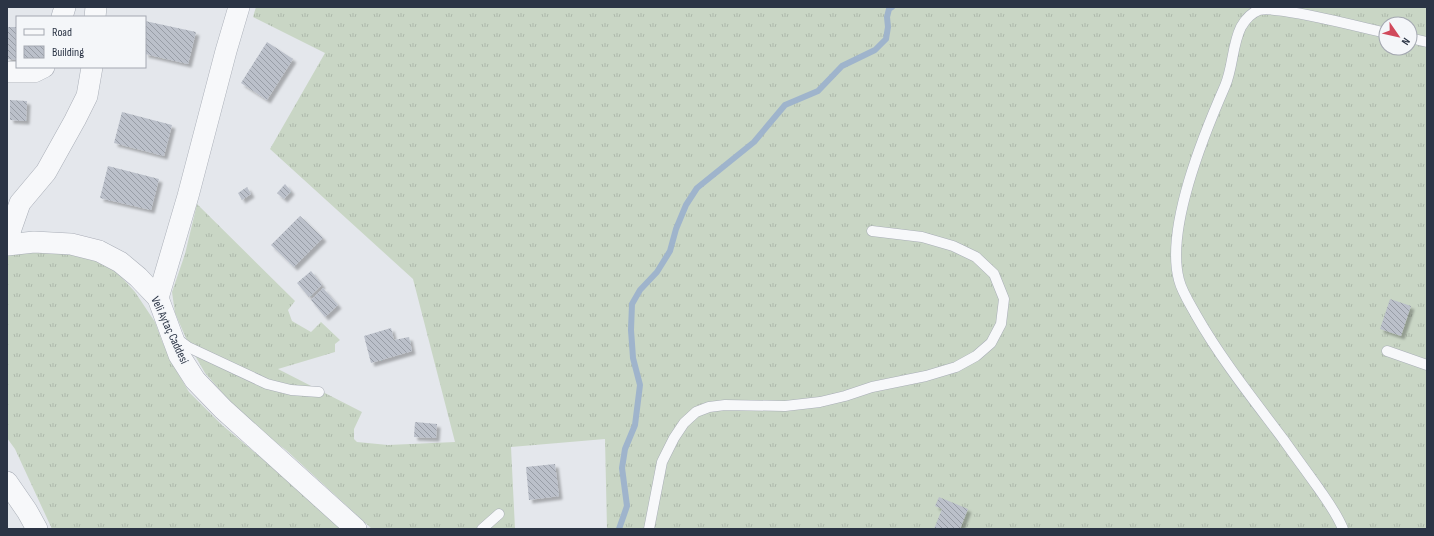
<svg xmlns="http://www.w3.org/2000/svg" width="1434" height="536" viewBox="0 0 1434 536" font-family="'Sofia Sans Condensed',sans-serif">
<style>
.grass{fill:url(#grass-tufts);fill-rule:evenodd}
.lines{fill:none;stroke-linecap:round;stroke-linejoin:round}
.stream{stroke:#9fb4cc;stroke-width:6}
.building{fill:url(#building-back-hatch);filter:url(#shadow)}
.lane-casing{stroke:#a9aeb7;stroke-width:11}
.street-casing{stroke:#a9aeb7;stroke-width:22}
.lane{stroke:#f7f8fa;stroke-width:10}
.street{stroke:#f7f8fa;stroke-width:21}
.labels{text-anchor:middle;stroke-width:3;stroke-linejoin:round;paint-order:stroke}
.street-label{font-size:12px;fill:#2b3445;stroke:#f4f6f9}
</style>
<defs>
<pattern id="grass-tufts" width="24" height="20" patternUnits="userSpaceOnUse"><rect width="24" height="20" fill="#c9d6c5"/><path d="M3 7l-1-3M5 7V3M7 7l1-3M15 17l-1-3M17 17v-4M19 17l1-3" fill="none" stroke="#adb8ab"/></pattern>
<pattern id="building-back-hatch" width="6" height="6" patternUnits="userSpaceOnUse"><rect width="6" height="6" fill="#bbc0ca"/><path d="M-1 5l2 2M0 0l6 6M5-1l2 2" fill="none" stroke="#989da6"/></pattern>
<filter id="shadow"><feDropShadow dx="3.5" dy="3.5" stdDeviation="1" flood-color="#0004"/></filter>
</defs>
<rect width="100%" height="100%" fill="#e4e7ec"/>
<path class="grass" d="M 256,7 L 1427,7 L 1427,529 L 607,529 L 605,439 L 511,447 L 515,529 L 372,529 L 286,450 L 246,420 L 205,373 L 189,345 L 175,313 L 172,292 L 185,254 L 197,204 L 295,301 L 288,310 L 292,321 L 311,332 L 321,322 L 340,340 L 335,344 L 335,352 L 278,369 L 362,412 L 354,429 L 354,439 L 357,442 L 388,445 L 455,442 L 413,279 L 270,149 L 325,53 L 253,17 ZM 1386,24 L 1410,24 L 1410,48 L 1386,48 Z
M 34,251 L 61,252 L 101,262 L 116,271 L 135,292 L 155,322 L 162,341 L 172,363 L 189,392 L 222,425 L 277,471 L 343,529 L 52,529 L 15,449 L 7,438 L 7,256 Z"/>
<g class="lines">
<path class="stream" d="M 619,529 L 627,506 L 622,468 L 625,449 L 635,425 L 640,385 L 633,358 L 631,330 L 632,304 L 640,290 L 657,272 L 670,251 L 676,229 L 686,205 L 697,188 L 754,142 L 785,105 L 818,91 L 842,66 L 875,50 L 886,39 L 888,27 L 887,17 L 889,9 L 892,7"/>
</g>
<path class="building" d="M 145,21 L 196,32 L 188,64 L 145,54 Z
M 7,27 L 17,27 L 17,60 L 7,59 Z
M 267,42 L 293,59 L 267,100 L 241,83 Z
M 10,100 L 27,101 L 26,121 L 10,120 Z
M 122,112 L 172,125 L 164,156 L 114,143 Z
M 108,166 L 159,179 L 151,210 L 100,198 Z
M 285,184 L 291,191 L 284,199 L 277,193 Z
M 247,187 L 251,194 L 242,200 L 238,193 Z
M 300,216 L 323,238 L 294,267 L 271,245 Z
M 311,271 L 322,285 L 309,297 L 297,283 Z
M 323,288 L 338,305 L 325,317 L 311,300 Z
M 1390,299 L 1411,306 L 1401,336 L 1380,329 Z
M 391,328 L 394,340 L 409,337 L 412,351 L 371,363 L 364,336 Z
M 415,422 L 437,424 L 436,438 L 414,437 Z
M 555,464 L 559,496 L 529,500 L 526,467 Z
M 939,497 L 968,509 L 960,529 L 934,529 L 942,509 L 935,506 Z"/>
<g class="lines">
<g class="lane-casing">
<path id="lane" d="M 1410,38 L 1427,42
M 176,338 L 188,347 L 267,384 L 291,390 L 319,392
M 1387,351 L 1427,365
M 482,529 L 499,514
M 649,529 L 662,462 L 674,438 L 684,423 L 696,412 L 709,407 L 725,405 L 785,406 L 820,402 L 845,396 L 872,387 L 926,376 L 956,367 L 976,356 L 991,343 L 1001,324 L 1004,299 L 994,274 L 976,257 L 953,246 L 922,237 L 872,231
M 1343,529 C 1337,514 1328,502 1319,489 C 1307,472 1295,456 1283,439 C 1253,399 1221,359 1196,315 C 1190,304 1182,292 1179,280 C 1165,228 1204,134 1225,86 C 1233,68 1232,45 1241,27 C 1245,20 1251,13 1259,10 C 1266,8 1276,10 1284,11 C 1318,16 1352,25 1386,33"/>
</g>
<g class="street-casing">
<path id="street" d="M 62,17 L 65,7
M 95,17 L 96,7
M 7,72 L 34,72 L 44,67
M 7,240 L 20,203 L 46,172 L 75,120 L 87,96 L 92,67
M 7,245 L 34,242 L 71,244 L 99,251 L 120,262 L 138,277 L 158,298 L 179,355 L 195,380 L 223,409 L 356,529
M 158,298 L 188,196 L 226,51 L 239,7
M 7,482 L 27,511 L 37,529"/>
</g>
<use href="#lane" class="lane"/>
<use href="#street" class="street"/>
</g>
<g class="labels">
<g class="street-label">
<text transform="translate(170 330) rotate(65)" y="4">Veli Aytaç Caddesi</text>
</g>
</g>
<rect width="1434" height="536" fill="none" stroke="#2b3445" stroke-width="16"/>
<rect x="16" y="16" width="130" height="52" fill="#f4f6f9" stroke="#a4a8b1"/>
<rect x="24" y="29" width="20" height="6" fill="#f7f8fa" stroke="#a4a8b1"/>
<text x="52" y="36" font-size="12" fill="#2b3445">Road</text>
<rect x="24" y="46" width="20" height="12" fill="url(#building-back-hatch)" stroke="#a4a8b1"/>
<text x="52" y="56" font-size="12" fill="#2b3445">Building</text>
<g transform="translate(1398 36) rotate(124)"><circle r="19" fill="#f4f6f9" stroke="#a4a8b1"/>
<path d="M0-3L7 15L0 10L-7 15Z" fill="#d1495b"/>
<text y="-6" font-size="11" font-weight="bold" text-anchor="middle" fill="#2b3445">N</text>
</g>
</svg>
